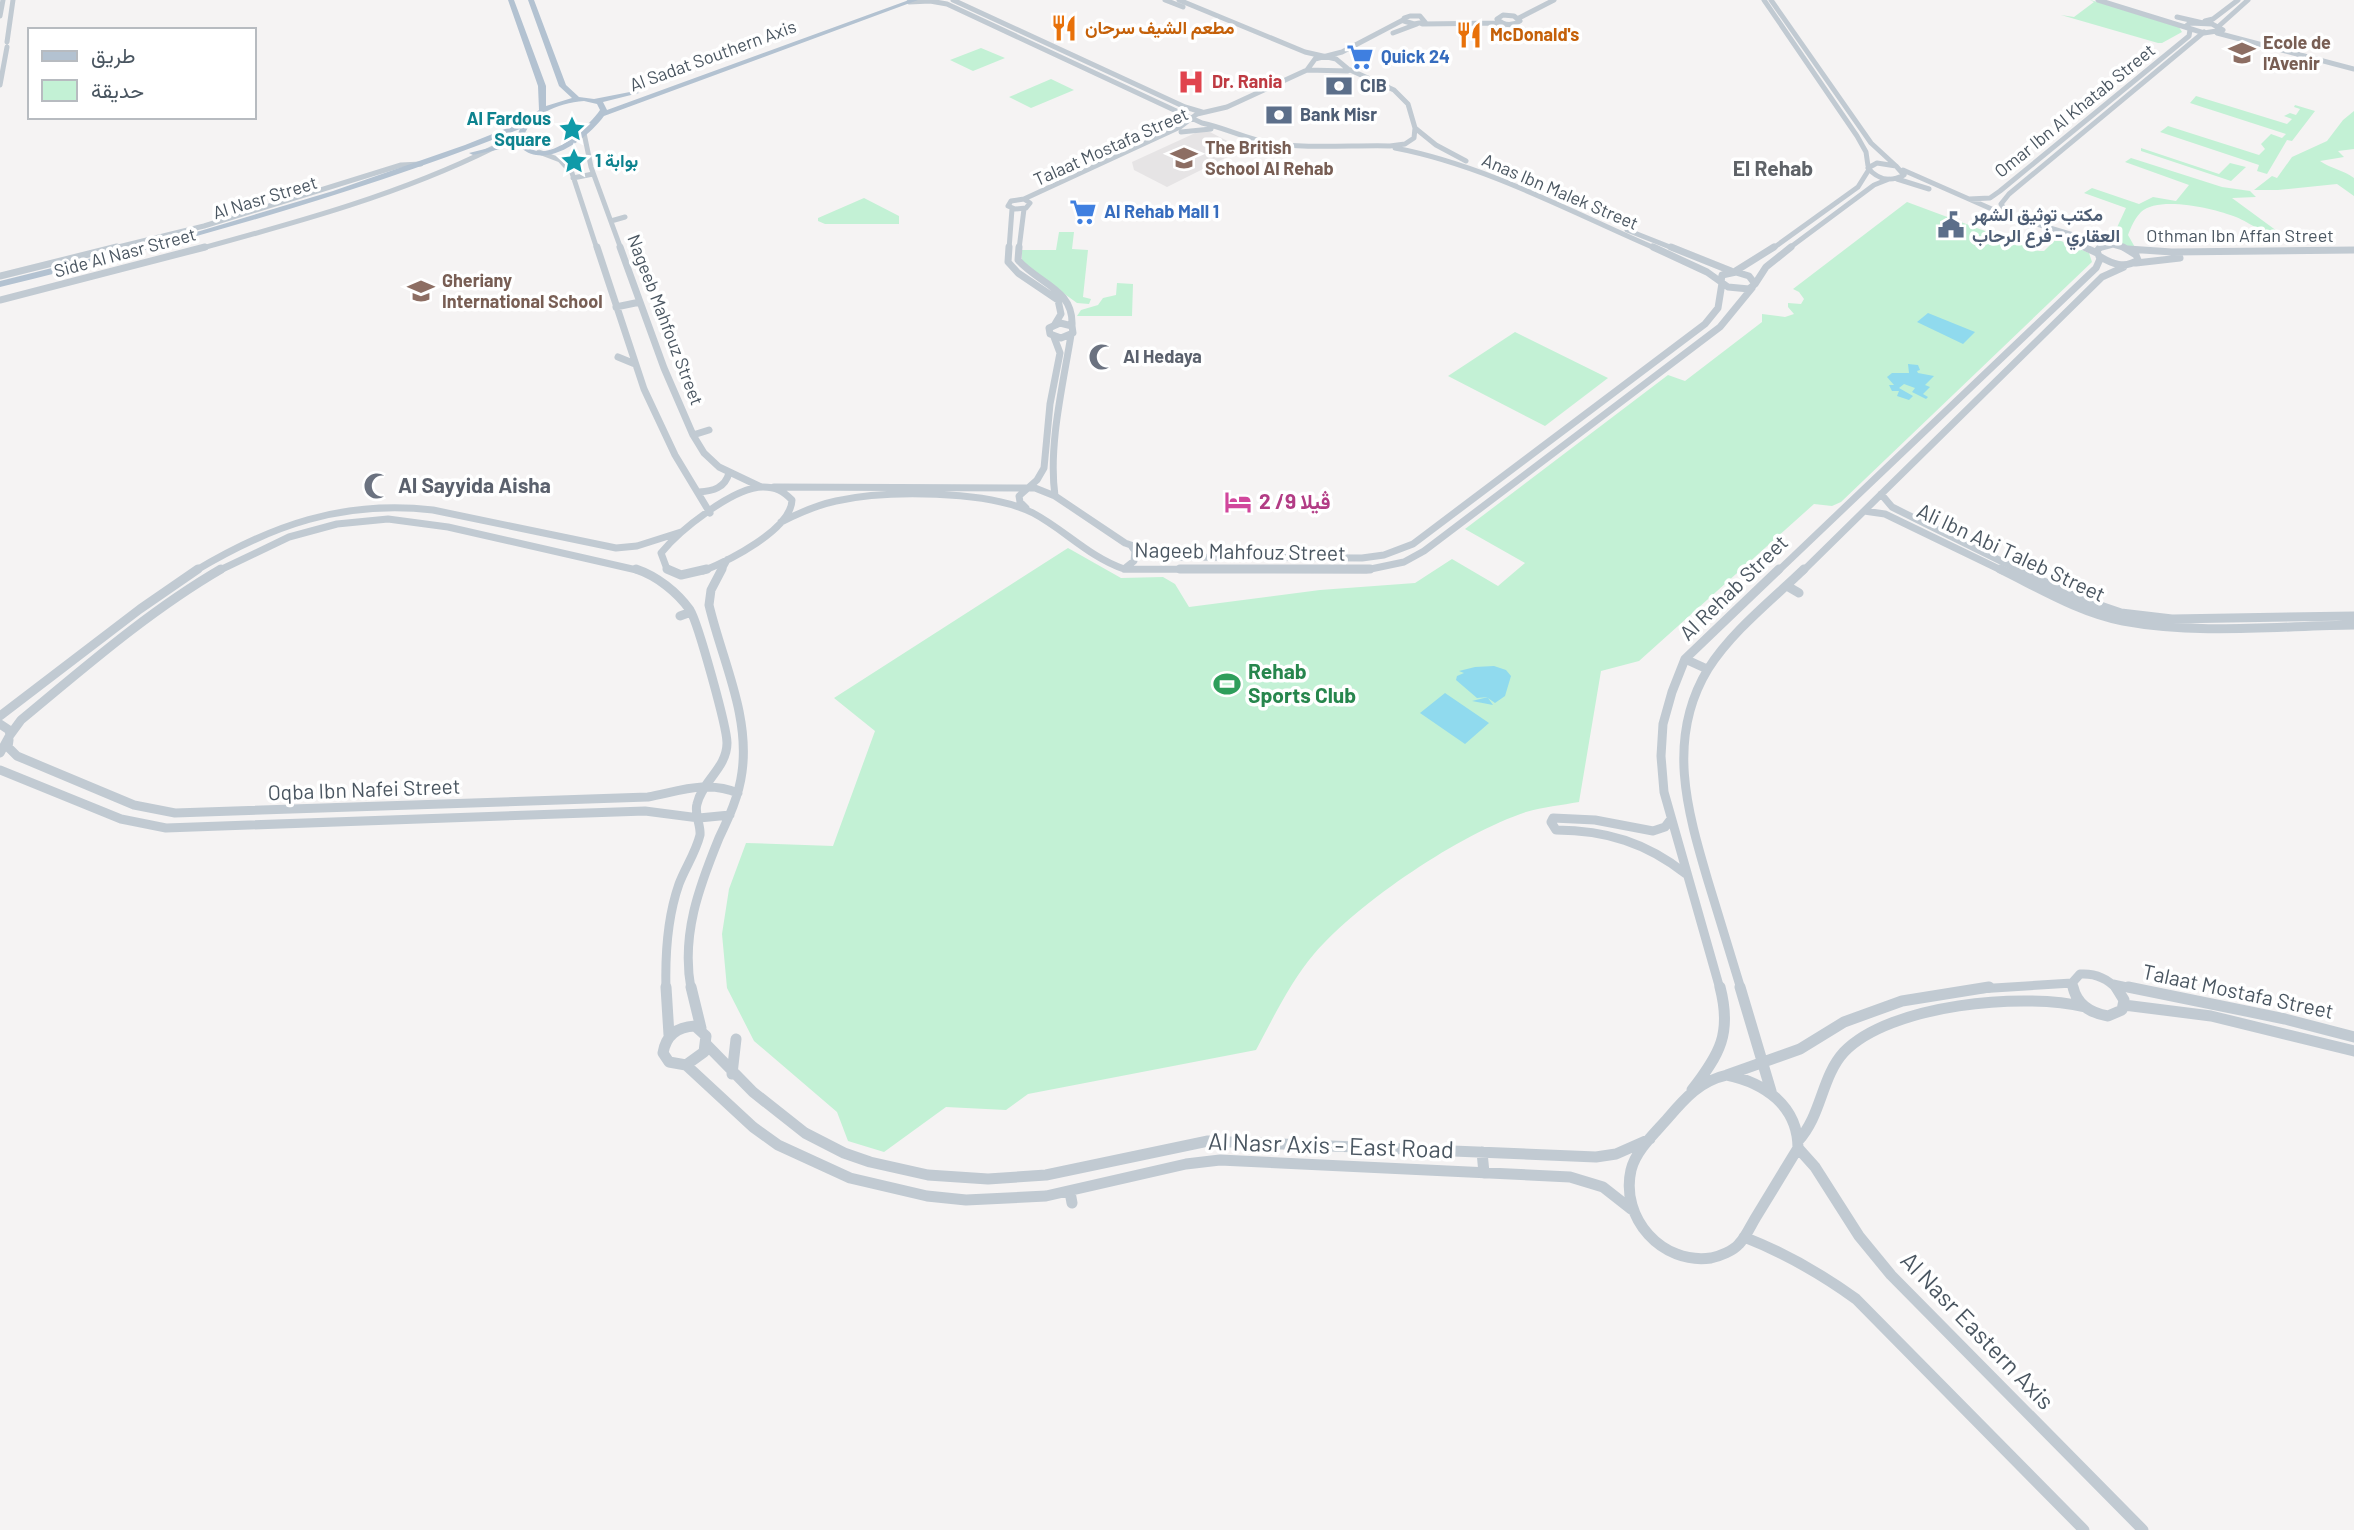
<svg xmlns="http://www.w3.org/2000/svg" width="2354" height="1530" viewBox="0 0 2354 1530" font-family="Barlow,Vazirmatn,sans-serif">
<style>
.education{fill:#e6e4e5}
.green{fill:#c3f1d5}
.water{fill:#90daee}
.lines{fill:none;stroke-linecap:round;stroke-linejoin:round}
.minor-far3{stroke:#c1cad2;stroke-width:5}
.minor-far2{stroke:#c1cad2;stroke-width:7}
.minor-far1{stroke:#c1cad2;stroke-width:9}
.minor{stroke:#c1cad2;stroke-width:11}
.major{fill:#b3c2d1;fill-rule:evenodd}
.labels{text-anchor:middle;stroke-width:7;stroke-linejoin:round;paint-order:stroke}
.far-food-label{font-size:18px;font-weight:bold;fill:#c56008;stroke:#fff;text-anchor:start}
.far-education-label{font-size:18px;font-weight:bold;fill:#785e54;stroke:#fff;text-anchor:start}
.far-street-label{font-size:18px;fill:#4a5661;stroke:#fff}
.far-shop-label{font-size:18px;font-weight:bold;fill:#366cbe;stroke:#fff;text-anchor:start}
.far-health-label{font-size:18px;font-weight:bold;fill:#be3a42;stroke:#fff;text-anchor:start}
.far-service-label{font-size:18px;font-weight:bold;fill:#4e5e75;stroke:#fff;text-anchor:start}
.far-culture-label{font-size:18px;font-weight:bold;fill:#0d838f;stroke:#fff;text-anchor:end}
.far-worship-label{font-size:18px;font-weight:bold;fill:#5b616d;stroke:#fff;text-anchor:start}
.far-quarter-label{font-size:21px;font-weight:bold;fill:#5f6368;stroke:#fff}
.worship-label{font-size:21px;font-weight:bold;fill:#5b616d;stroke:#fff;text-anchor:start}
.hotel-label{font-size:21px;font-weight:bold;fill:#b23c85;stroke:#fff;text-anchor:start}
.street-label{font-size:21px;fill:#4a5661;stroke:#fff}
.leisure-label{font-size:21px;font-weight:bold;fill:#27864d;stroke:#fff;text-anchor:start}
.near-street-label{font-size:24px;fill:#4a5661;stroke:#fff}
</style>
<rect width="100%" height="100%" fill="#f5f3f3"/>
<path class="education" d="M 1204,129 L 1243,149 L 1167,187 L 1134,170 L 1132,162 Z"/>
<path class="green" d="M 2090,0 L 2168,21 L 2179,27 L 2182,32 L 2162,43 L 2158,43 L 2061,15 L 2074,17 L 2094,2 Z
M 981,48 L 1005,58 L 973,71 L 950,60 Z
M 1051,79 L 1074,90 L 1031,108 L 1009,97 Z
M 2196,96 L 2287,124 L 2292,119 L 2284,116 L 2290,113 L 2296,115 L 2300,109 L 2294,107 L 2295,105 L 2315,111 L 2292,141 L 2287,140 L 2267,174 L 2257,171 L 2259,165 L 2160,132 L 2168,126 L 2259,155 L 2265,149 L 2261,144 L 2271,134 L 2282,138 L 2286,134 L 2190,103 Z
M 2354,111 L 2354,149 L 2338,151 L 2344,157 L 2320,161 C 2332,169 2343,170 2354,178 L 2354,196 L 2337,184 L 2278,190 L 2254,190 L 2272,176 L 2277,178 L 2292,157 L 2327,141 L 2343,120 Z
M 2141,148 L 2219,174 L 2230,163 L 2246,167 L 2231,181 L 2141,151 Z
M 2131,158 L 2222,187 L 2250,191 L 2256,197 L 2232,198 L 2281,234 C 2262,235 2253,224 2236,217 C 2216,209 2159,195 2141,212 C 2135,218 2131,227 2128,235 L 2137,251 L 2105,241 L 2114,234 L 2126,208 L 2084,193 L 2092,188 L 2139,204 L 2153,197 L 2176,201 L 2189,185 L 2125,162 Z
M 864,198 L 899,216 L 899,224 L 825,224 L 818,221 L 818,218 Z
M 1907,202 L 2039,251 L 2044,251 L 2054,241 L 2061,241 L 2089,253 L 2092,262 L 1841,502 L 1832,506 L 1814,504 L 1639,661 L 1601,671 L 1579,802 C 1562,805 1543,807 1526,812 C 1460,834 1360,901 1314,954 C 1291,981 1273,1018 1256,1050 L 1028,1094 L 1006,1110 L 946,1107 L 884,1152 L 848,1141 L 837,1112 L 754,1041 L 727,988 L 722,934 L 729,889 L 746,843 L 833,846 L 875,731 L 834,698 L 1068,548 L 1121,578 L 1163,577 L 1175,584 L 1189,607 L 1320,590 L 1415,583 L 1452,559 L 1498,586 L 1525,563 L 1465,529 L 1668,375 L 1685,381 L 1762,322 L 1762,314 L 1785,317 L 1794,314 L 1788,307 L 1788,303 L 1801,304 L 1804,299 L 1799,292 L 1793,289 Z
M 1059,232 L 1074,232 L 1072,249 L 1088,250 L 1083,297 L 1091,299 L 1089,304 L 1077,303 L 1030,269 L 1022,260 L 1022,250 L 1056,250 Z
M 1117,283 L 1133,284 L 1132,316 L 1077,316 L 1081,310 L 1098,305 L 1103,298 L 1116,295 Z
M 1515,332 L 1608,378 L 1545,426 L 1448,376 Z"/>
<path class="water" d="M 1928,313 L 1975,332 L 1963,344 L 1917,322 Z
M 1908,364 L 1918,365 L 1920,370 L 1917,371 L 1918,373 L 1934,376 L 1925,385 L 1930,387 L 1923,394 L 1928,397 L 1926,399 L 1912,392 L 1915,388 L 1904,384 L 1899,388 L 1913,396 L 1909,400 L 1897,396 L 1899,391 L 1892,391 L 1889,385 L 1894,385 L 1887,377 L 1892,373 L 1909,373 Z
M 1494,666 L 1506,670 L 1511,676 L 1505,696 L 1495,703 L 1488,698 L 1493,705 L 1472,701 L 1488,697 L 1477,698 L 1456,680 L 1457,676 L 1464,673 L 1459,671 L 1475,667 Z
M 1445,693 L 1489,723 L 1465,744 L 1420,713 Z"/>
<g class="lines">
<path class="minor-far3" d="M 953,0 L 1185,107 L 1202,112
M 1165,0 L 1183,7
M 1764,0 L 1857,136 L 1866,152 L 1868,166
M 1771,0 L 1871,143 L 1896,166
M 2098,0 L 2185,27
M 909,2 L 930,1 L 947,4 L 1202,123 C 1226,128 1246,139 1270,143 C 1303,149 1355,145 1390,146 L 1405,144 L 1414,138 L 1415,128 L 1408,104 L 1394,90 L 1348,69 L 1336,59 L 1305,52 L 1179,0
M 1503,15 L 1514,16 L 1520,21 C 1512,26 1504,26 1497,19 Z
M 0,16 L 3,0
M 1410,16 L 1420,16 L 1425,22 L 1414,24 L 1404,21 L 1404,18 Z
M 2177,17 L 2203,23
M 1519,18 L 1554,0
M 2205,21 L 2213,19 L 2238,0
M 2190,23 L 2212,24 L 2223,30 L 2204,33 L 2185,27 Z
M 1422,24 L 1502,23
M 2219,26 L 2248,0
M 1393,33 L 1417,24
M 2217,33 L 2354,69
M 7,42 L 13,0
M 1307,70 L 1315,59 L 1342,52 L 1403,20
M 0,85 L 7,47
M 1415,128 L 1436,145 L 1466,161
M 1181,132 L 1211,129
M 584,133 L 591,167 L 621,249
M 1395,148 C 1485,165 1573,213 1657,249
M 539,152 L 560,160 L 572,173 L 597,249
M 1877,163 L 1896,166 L 1904,175 C 1891,182 1878,180 1868,168 Z
M 1903,170 L 2003,214 L 2107,245
M 573,178 L 593,174
M 1897,179 L 1929,189
M 1024,199 L 1180,127 L 1197,114 L 1227,107 L 1307,70 L 1348,71
M 1024,199 L 1030,203 L 1026,208 L 1015,209 L 1008,206 L 1011,201 Z
M 1969,199 L 1990,198 L 2000,191 L 2189,36 L 2190,30
M 2008,214 L 2001,204 L 2009,194 L 2204,32
M 611,221 L 625,217
M 1627,230 L 1675,249
M 2070,241 L 2088,249
M 110,249 L 204,226 L 401,165 L 421,164
M 199,249 C 298,222 401,194 493,148
M 1009,249 L 1012,209
M 1019,249 L 1024,209
M 1772,249 L 1858,187 L 1868,171
M 1788,249 L 1874,185 L 1889,179
M 2098,249 L 2113,245 L 2127,249"/>
<path class="minor-far2" d="M 597,247 L 644,389 L 675,455 L 710,513
M 620,247 L 664,368 L 693,435 L 704,453 L 719,467 L 761,487
M 1009,247 L 1008,262 L 1018,273 L 1058,300 L 1061,314 L 1055,324
M 1019,247 L 1018,260 C 1039,284 1074,289 1072,326
M 1653,247 L 1707,272 L 1721,282
M 1671,247 L 1731,271
M 2084,247 L 2097,253
M 2128,249 L 2172,252 L 2354,250
M 2099,256 C 2112,264 2125,269 2138,260 L 2136,255 L 2123,247
M 2136,263 L 2180,258
M 1734,272 L 1774,247
M 1736,272 L 1749,276 L 1755,284 L 1749,289 L 1728,287 L 1721,282 L 1722,275 Z
M 0,276 L 117,247
M 1755,284 L 1766,267 L 1791,247
M 0,300 L 205,247
M 616,307 L 640,302
M 1060,323 L 1072,326 L 1073,333 L 1061,338 L 1050,334 L 1049,328 Z
M 618,357 L 635,364
M 693,435 L 709,430
M 774,487 L 1035,488 L 1055,496 L 1125,543 L 1165,557 L 1362,558 L 1384,555 L 1413,544 L 1705,324 L 1718,308 L 1722,283
M 699,492 C 713,491 725,488 729,473
M 1881,494 L 1892,507 L 2021,571
M 1055,496 C 1048,446 1063,385 1071,335
M 1026,508 L 1020,502 L 1019,496 L 1037,480 L 1044,468 L 1050,404 L 1060,353 L 1054,337
M 1864,511 L 1885,514 L 2003,571
M 781,522 C 799,513 817,505 836,501 C 885,490 988,490 1033,513 C 1065,530 1089,557 1124,569 L 1366,570 L 1404,562 L 1424,551 L 1720,327 L 1752,288
M 1124,569 L 1134,561 L 1135,551 L 1132,547
M 195,571 C 272,525 342,500 433,510 L 616,548 L 637,546 L 681,532
M 218,571 L 289,537 L 337,524 L 388,519 L 448,527 L 641,571
M 671,571 L 667,569 L 661,553 C 679,531 733,487 763,487 C 776,487 783,491 792,500 C 791,530 728,561 703,571
M 721,571 L 727,560
M 1778,571 L 2096,268 L 2100,259 L 2097,251 L 2100,247
M 1803,571 L 2102,277 L 2124,267"/>
<path class="minor-far1" d="M 636,569 C 657,576 677,592 690,610 C 698,623 727,727 727,743 C 727,768 702,781 697,804 C 694,814 701,825 700,835 C 696,852 685,868 679,884 C 667,918 665,953 666,989
M 667,569 L 681,575 L 707,569
M 1180,569 L 1370,569
M 2000,569 C 2039,588 2080,613 2123,621 C 2198,635 2278,626 2354,625
M 2017,569 L 2077,598 L 2121,613 L 2172,619 L 2354,616
M 1787,586 L 1799,593
M 680,616 L 691,612
M 1685,659 L 1707,669
M 0,716 L 140,609 L 198,569
M 0,724 L 9,730 L 10,735 L 0,753
M 10,735 L 21,720 C 85,667 149,611 221,569
M 9,740 L 8,747 L 17,756 L 134,805 L 175,813 L 648,797 C 680,791 707,780 738,793
M 0,770 L 121,819 L 166,828 L 645,811 L 699,818 L 730,815
M 1671,819 L 1665,827 L 1653,831 L 1595,820 L 1553,818 L 1551,822 L 1556,830 C 1606,830 1647,843 1686,874
M 2113,984 L 2136,989
M 691,989 C 681,935 699,887 719,838 C 729,817 739,796 742,772 C 750,715 722,660 709,605 L 711,590 L 722,569
M 1720,989 L 1664,792 L 1661,756 L 1663,724 L 1672,692 L 1685,659 L 1779,569
M 1741,989 C 1730,953 1719,917 1708,881 C 1687,810 1666,738 1708,669 C 1732,631 1772,600 1804,569
M 1978,989 L 2072,983
M 2073,989 L 2072,983 L 2080,974 C 2095,973 2107,978 2117,989"/>
<path class="minor" d="M 666,987 L 669,1035
M 691,987 L 701,1028
M 1740,987 L 1771,1091
M 2073,987 C 2077,1005 2090,1013 2108,1016 L 2122,1010 L 2124,1000 L 2116,987
M 2128,987 L 2285,1019 L 2354,1037
M 2124,1005 L 2211,1016 L 2354,1051
M 695,1026 L 706,1036 L 704,1052 L 686,1065 L 669,1062 L 663,1053 C 666,1035 677,1027 695,1026 Z
M 707,1045 L 753,1092 L 805,1133 L 844,1153 L 870,1162 L 928,1175 L 988,1179 L 1046,1175 L 1208,1141 L 1596,1157 L 1616,1154 L 1650,1139
M 686,1065 L 753,1127 L 778,1145 L 850,1178 L 927,1196 L 966,1200 L 1046,1196 L 1186,1164 L 1220,1160 L 1570,1177 L 1603,1187 L 1631,1209
M 732,1074 L 736,1039
M 1727,1075 C 1765,1083 1798,1106 1798,1148 C 1784,1171 1770,1194 1756,1217 C 1751,1225 1746,1237 1739,1244 C 1733,1251 1720,1256 1711,1258 C 1662,1265 1620,1218 1631,1170 C 1636,1150 1655,1133 1668,1118 C 1685,1098 1700,1081 1727,1075 Z
M 1727,1075 L 1800,1049 L 1844,1022 L 1902,1001 L 1989,987
M 1692,1090 C 1720,1054 1732,1033 1720,987
M 1798,1141 C 1822,1115 1821,1077 1844,1052 C 1890,1004 2024,992 2085,1007
M 1798,1148 L 1815,1167 L 1859,1236 L 1891,1275 L 2143,1530
M 1482,1152 L 1484,1173
M 1070,1192 L 1072,1203
M 1744,1237 C 1785,1253 1820,1273 1856,1299 L 2084,1530"/>
<path class="major" d="M 508,0 L 514,0 L 546,86 L 546,106 L 572,98 L 559,86 L 528,0 L 534,0 L 566,85 L 579,97 L 594,99 L 635,91 L 639,93 L 603,102 L 607,110 L 909,0 L 918,0 L 604,116 C 588,138 547,170 521,148 L 505,148 L 473,155 L 469,153 L 505,144 L 516,144 L 514,142 L 520,129 C 351,196 177,244 0,287 L 0,281 L 200,231 L 333,191 L 465,145 L 525,121 L 539,110 L 538,86 ZM 584,101 L 597,104 L 600,110 C 588,127 554,160 531,149 C 530,148 522,142 522,141 C 529,115 557,103 584,101 Z"/>
</g>
<defs>
<g id="restaurant-bare" transform="scale(2.1)"><path d="M-5-6h1v4h1v-4h1v4h1v-4h1v5L-1.5 .5V6h-2V.5L-5-1ZM5-6V6H3V1.5H1.5Q1.5-4 5-6Z" fill="#e8710a" stroke="#fff" stroke-width="2.5" paint-order="stroke"/></g>
<g id="school-bare" transform="scale(2.1)"><path d="M0-5L7-2L0 1L-7-2ZM-4 1L0 2.5L4 1V4Q0 6-4 4Z" fill="#8d6e63" stroke="#fff" stroke-width="2.5" paint-order="stroke"/></g>
<g id="supermarket-bare" transform="scale(2.1)"><path d="M-6-5.5h2.5l.6 2H6L4.5 2H-2.5L-4.4-4H-6ZM-1.5 3.2a1.3 1.3 0 1 0 .1 0ZM3 3.2a1.3 1.3 0 1 0 .1 0Z" fill="#3f7fe0" stroke="#fff" stroke-width="2.5" paint-order="stroke"/></g>
<g id="hospital-bare" transform="scale(2.1)"><path d="M-5-5h3v3.5h4V-5h3V5h-3V1.5h-4V5h-3Z" fill="#e0444e" stroke="#fff" stroke-width="2.5" paint-order="stroke"/></g>
<g id="bank-bare" transform="scale(2.1)"><path d="M-6-4H6V4H-6ZM0-2.3a2.3 2.3 0 1 0 0 4.6a2.3 2.3 0 1 0 0-4.6Z" fill="#5c6f8a" stroke="#fff" stroke-width="2.5" paint-order="stroke"/></g>
<g id="sight-bare" transform="scale(2.1)"><path d="M0-6L1.8-2.2L6-1.7L2.9 1.2L3.7 5.4L0 3.3L-3.7 5.4L-2.9 1.2L-6-1.7L-1.8-2.2Z" fill="#0f9aa8" stroke="#fff" stroke-width="2.5" paint-order="stroke"/></g>
<g id="civic-bare" transform="scale(2.1)"><path d="M-.6-6.5H3V-4.5H.6V-3L4-1V1h2V6H-6V1h2V-1L-.6-3ZM-1.2 2.5V6h2.4V2.5Z" fill="#5c6f8a" stroke="#fff" stroke-width="2.5" paint-order="stroke"/></g>
<g id="mosque-bare" transform="scale(2.1)"><path d="M3.5-4.9A6 6 0 1 0 3.5 4.9A5 5 0 1 1 3.5-4.9Z" fill="#6b7280" stroke="#fff" stroke-width="2.5" paint-order="stroke"/></g>
<g id="hotel-bare" transform="scale(2.1)"><path d="M-6-4.5h1.5V1H6V5H4.5V3h-9V5H-6ZM-4 0a1.8 1.8 0 1 1 3.6 0ZM.5 0V-2.5h3Q6-2.5 6 0Z" fill="#d1479c" stroke="#fff" stroke-width="2.5" paint-order="stroke"/></g>
<g id="stadium-bare" transform="scale(2.1)"><path d="M0-5a6.5 5 0 1 0 0 10a6.5 5 0 1 0 0-10ZM-3.5-1.8h7v3.6h-7Z" fill="#2e9e5b" stroke="#fff" stroke-width="2.5" paint-order="stroke"/></g>
</defs>
<g fill-rule="evenodd">
<use href="#restaurant-bare" x="1064" y="28"/>
<use href="#restaurant-bare" x="1469" y="35"/>
<use href="#school-bare" x="2242" y="53"/>
<use href="#supermarket-bare" x="1360" y="57"/>
<use href="#hospital-bare" x="1191" y="82"/>
<use href="#bank-bare" x="1339" y="86"/>
<use href="#bank-bare" x="1279" y="115"/>
<use href="#sight-bare" x="572" y="129"/>
<use href="#school-bare" x="1184" y="158"/>
<use href="#sight-bare" x="574" y="161"/>
<use href="#supermarket-bare" x="1083" y="212"/>
<use href="#civic-bare" x="1951" y="225"/>
<use href="#school-bare" x="421" y="291"/>
<use href="#mosque-bare" x="1102" y="357"/>
<use href="#mosque-bare" x="377" y="486"/>
<use href="#hotel-bare" x="1238" y="502"/>
<use href="#stadium-bare" x="1227" y="684"/>
</g>
<g class="labels">
<g class="far-food-label">
<text x="1085" y="34">مطعم الشيف سرحان</text>
<text x="1490" y="41">McDonald's</text>
</g>
<g class="far-education-label">
<text x="2263" y="49">Ecole de<tspan x="2263" dy="21">l'Avenir</tspan></text>
<text x="1205" y="154">The British<tspan x="1205" dy="21">School Al Rehab</tspan></text>
<text x="442" y="287">Gheriany<tspan x="442" dy="21">International School</tspan></text>
</g>
<g class="far-street-label">
<text transform="translate(713 56) rotate(-20)" y="6">Al Sadat Southern Axis</text>
<text transform="translate(2075 111) rotate(-39)" y="6">Omar Ibn Al Khatab Street</text>
<text transform="translate(1111 147) rotate(-24)" y="6">Talaat Mostafa Street</text>
<text transform="translate(1560 192) rotate(23)" y="6">Anas Ibn Malek Street</text>
<text transform="translate(265 198) rotate(-17)" y="6">Al Nasr Street</text>
<text x="2240" y="242">Othman Ibn Affan Street</text>
<text transform="translate(125 253) rotate(-15)" y="6">Side Al Nasr Street</text>
<text transform="translate(665 320) rotate(69)" y="6">Nageeb Mahfouz Street</text>
</g>
<g class="far-shop-label">
<text x="1381" y="63">Quick 24</text>
<text x="1104" y="218">Al Rehab Mall 1</text>
</g>
<g class="far-health-label">
<text x="1212" y="88">Dr. Rania</text>
</g>
<g class="far-service-label">
<text x="1360" y="92">CIB</text>
<text x="1300" y="121">Bank Misr</text>
<text x="1972" y="221">مكتب توثيق الشهر<tspan x="1972" dy="21">العقاري - فرع الرحاب</tspan></text>
</g>
<g class="far-culture-label">
<text x="551" y="125">Al Fardous<tspan x="551" dy="21">Square</tspan></text>
<text x="595" y="167" text-anchor="start">بوابة 1</text>
</g>
<g class="far-worship-label">
<text x="1123" y="363">Al Hedaya</text>
</g>
<g class="far-quarter-label">
<text x="1773" y="176">El Rehab</text>
</g>
<g class="worship-label">
<text x="398" y="493">Al Sayyida Aisha</text>
</g>
<g class="hotel-label">
<text x="1259" y="509">ڤيلا 9/ 2</text>
</g>
<g class="street-label">
<text transform="translate(1240 552) rotate(1)" y="7">Nageeb Mahfouz Street</text>
<text transform="translate(2011 553) rotate(25)" y="7">Ali Ibn Abi Taleb Street</text>
<text transform="translate(1734 588) rotate(-44)" y="7">Al Rehab Street</text>
<text transform="translate(364 790) rotate(-2)" y="7">Oqba Ibn Nafei Street</text>
<text transform="translate(2238 992) rotate(12)" y="7">Talaat Mostafa Street</text>
</g>
<g class="leisure-label">
<text x="1248" y="679">Rehab<tspan x="1248" dy="24">Sports Club</tspan></text>
</g>
<g class="near-street-label">
<text transform="translate(1331 1146) rotate(2)" y="8">Al Nasr Axis - East Road</text>
<text transform="translate(1977 1331) rotate(46)" y="8">Al Nasr Eastern Axis</text>
</g>
</g>
<rect x="28" y="28" width="228" height="91" fill="#ffffff" stroke="#b7bbc0" stroke-width="2"/>
<rect x="42" y="51" width="35" height="10" fill="#b3c2d1" stroke="#b7bbc0" stroke-width="2"/>
<text x="91" y="63" font-size="21" fill="#4a5661">طريق</text>
<rect x="42" y="80" width="35" height="21" fill="#c3f1d5" stroke="#b7bbc0" stroke-width="2"/>
<text x="91" y="98" font-size="21" fill="#4a5661">حديقة</text>
</svg>
